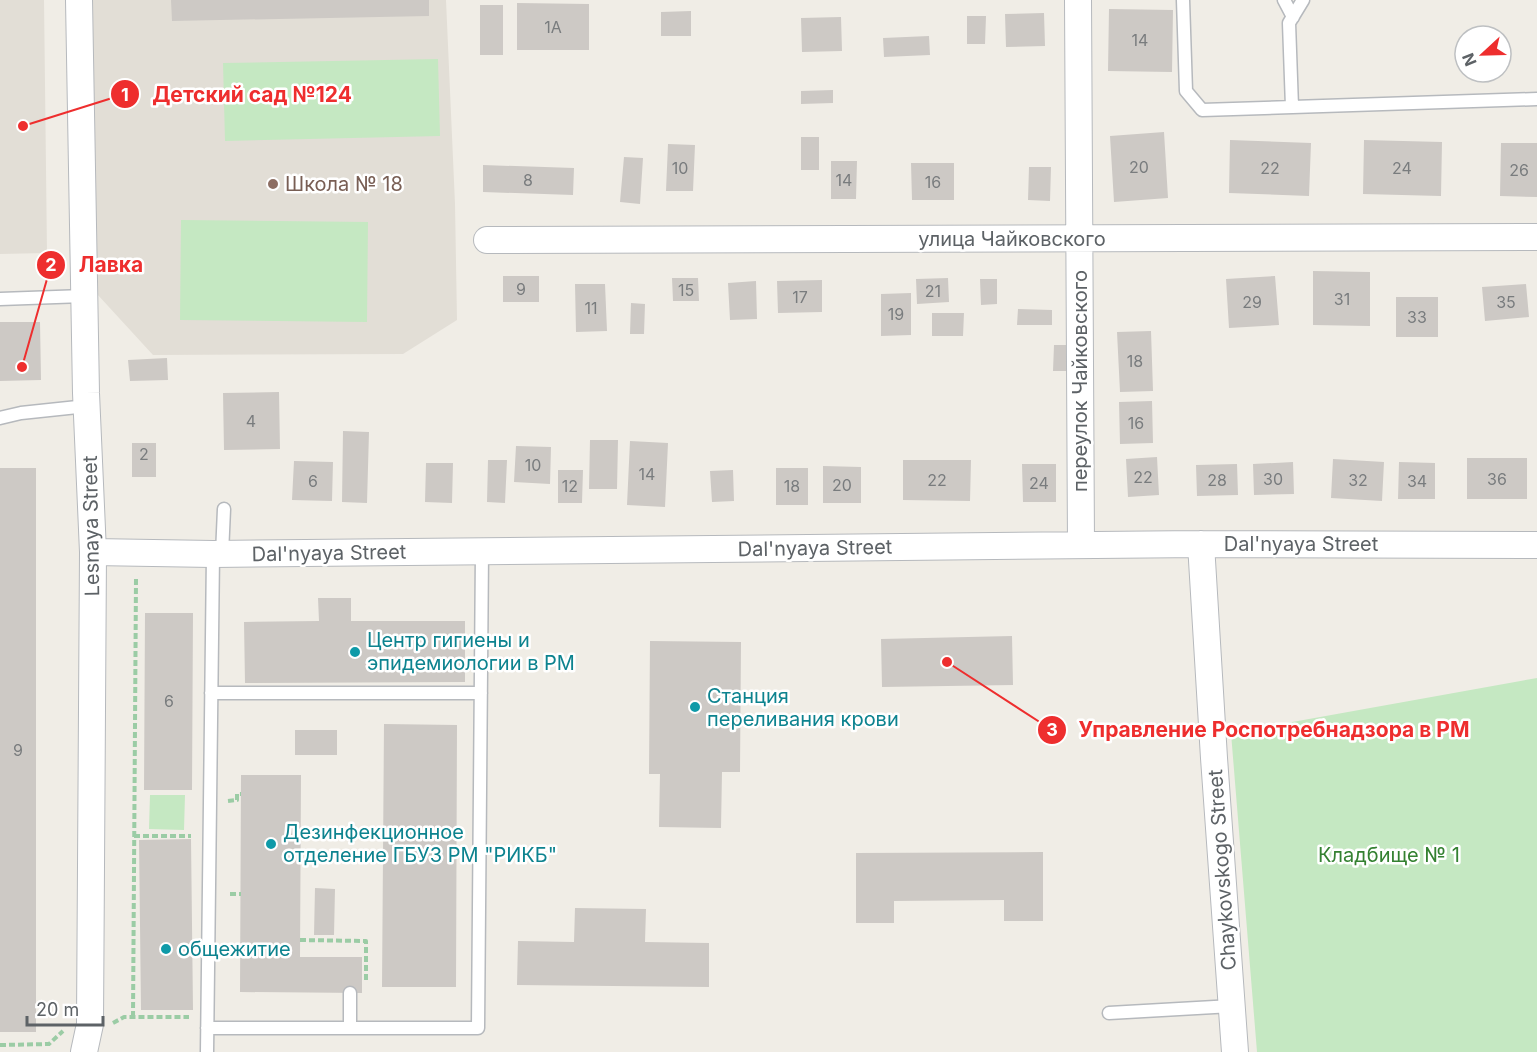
<svg xmlns="http://www.w3.org/2000/svg" width="1537" height="1052" viewBox="0 0 1537 1052" font-family="Inter,sans-serif">
<style>
.education{fill:#e2ded6}
.green{fill:#c5e8c2}
.building{fill:#cdc9c5}
.lines{fill:none;stroke-linecap:round;stroke-linejoin:round}
.lane-casing{stroke:#b6b9bd;stroke-width:15}
.street-casing{stroke:#b6b9bd;stroke-width:28}
.path{stroke:#9bcca5;stroke-width:4;stroke-dasharray:6 3;stroke-linecap:butt}
.lane{stroke:#fff;stroke-width:12}
.street{stroke:#fff;stroke-width:26}
.education-dot{fill:#8d6e63;stroke:#fff;stroke-width:2}
.culture-dot{fill:#0f9aa8;stroke:#fff;stroke-width:2}
.labels{text-anchor:middle;stroke-width:5;stroke-linejoin:round;paint-order:stroke}
.number-label{font-size:16px;fill:#797c7e}
.education-label{font-size:20px;fill:#785e54;stroke:#fff;text-anchor:start}
.street-label{font-size:20px;fill:#5d6266;stroke:#fff}
.culture-label{font-size:20px;fill:#0d838f;stroke:#fff;text-anchor:start}
.park-label{font-size:20px;fill:#348131;stroke:#fff}
.leader{fill:none;stroke:#ee2e2e;stroke-width:2}
.callout-dot{fill:#ee2e2e;stroke:#fff;stroke-width:2}
.mark-label{font-size:18px;text-anchor:middle;font-weight:bold;fill:#fff}
.callout-label{font-size:21px;text-anchor:middle;font-weight:bold;fill:#ee2e2e;stroke:#fff;stroke-width:5;stroke-linejoin:round;paint-order:stroke}
</style>
<rect width="100%" height="100%" fill="#f0ede6"/>
<path class="education" d="M 0,0 L 44,0 L 47,253 L 0,254 Z
M 90,0 L 446,0 L 455,204 L 457,320 L 403,354 L 153,355 L 97,294 L 90,165 Z"/>
<path class="green" d="M 438,59 L 440,136 L 225,141 L 223,63 Z
M 181,220 L 368,222 L 367,322 L 180,320 Z
M 1537,678 L 1537,1052 L 1257,1052 L 1231,733 Z
M 150,795 L 185,795 L 184,830 L 149,829 Z"/>
<path class="building" d="M 171,0 L 429,0 L 429,16 L 172,21 Z
M 517,3 L 589,4 L 589,50 L 517,50 Z
M 480,5 L 503,5 L 503,55 L 480,55 Z
M 1109,9 L 1173,10 L 1172,72 L 1108,71 Z
M 691,11 L 691,36 L 661,36 L 661,12 Z
M 1044,13 L 1045,46 L 1006,47 L 1005,14 Z
M 967,16 L 986,16 L 985,44 L 967,44 Z
M 841,17 L 842,51 L 802,52 L 801,18 Z
M 929,36 L 930,55 L 884,57 L 883,38 Z
M 833,90 L 833,103 L 801,104 L 801,91 Z
M 1164,132 L 1168,198 L 1114,202 L 1110,136 Z
M 801,137 L 819,137 L 819,170 L 801,170 Z
M 1230,140 L 1311,143 L 1309,196 L 1229,193 Z
M 1364,140 L 1442,142 L 1441,196 L 1363,194 Z
M 1501,143 L 1537,143 L 1537,197 L 1500,196 Z
M 668,144 L 695,145 L 693,191 L 666,191 Z
M 624,157 L 643,158 L 640,204 L 620,202 Z
M 831,161 L 857,161 L 856,199 L 831,199 Z
M 911,163 L 954,163 L 954,200 L 912,200 Z
M 483,165 L 574,168 L 573,195 L 483,192 Z
M 1029,167 L 1051,167 L 1050,201 L 1028,200 Z
M 1313,271 L 1370,272 L 1370,326 L 1313,325 Z
M 503,276 L 539,276 L 539,302 L 503,302 Z
M 1275,276 L 1279,325 L 1229,328 L 1226,279 Z
M 672,278 L 698,278 L 699,301 L 673,301 Z
M 948,278 L 949,302 L 917,304 L 916,279 Z
M 980,279 L 997,279 L 997,304 L 981,305 Z
M 822,280 L 822,312 L 778,313 L 777,281 Z
M 756,281 L 757,319 L 730,320 L 728,283 Z
M 575,284 L 605,284 L 607,331 L 576,332 Z
M 1526,284 L 1529,317 L 1485,321 L 1482,287 Z
M 911,293 L 911,335 L 881,336 L 881,294 Z
M 1396,297 L 1438,297 L 1438,337 L 1396,337 Z
M 631,303 L 645,304 L 644,334 L 630,334 Z
M 1018,309 L 1052,310 L 1052,325 L 1017,325 Z
M 932,313 L 964,313 L 963,336 L 932,336 Z
M 0,322 L 40,322 L 41,380 L 0,381 Z
M 1151,331 L 1153,391 L 1120,392 L 1117,332 Z
M 1054,345 L 1069,345 L 1068,371 L 1053,371 Z
M 167,358 L 168,380 L 130,381 L 128,360 Z
M 279,392 L 280,449 L 224,450 L 223,393 Z
M 1152,401 L 1153,443 L 1120,444 L 1119,402 Z
M 343,431 L 369,432 L 367,503 L 342,502 Z
M 590,440 L 618,440 L 617,489 L 589,489 Z
M 630,441 L 668,443 L 665,507 L 627,505 Z
M 132,443 L 156,443 L 156,477 L 132,477 Z
M 516,446 L 551,447 L 550,484 L 514,482 Z
M 1157,457 L 1159,495 L 1128,497 L 1126,459 Z
M 1467,458 L 1527,458 L 1527,499 L 1467,499 Z
M 1333,459 L 1384,462 L 1382,501 L 1331,498 Z
M 488,460 L 507,460 L 505,503 L 487,502 Z
M 903,460 L 971,460 L 970,501 L 903,500 Z
M 294,461 L 333,462 L 332,501 L 292,500 Z
M 1293,462 L 1294,494 L 1254,495 L 1253,464 Z
M 1399,462 L 1435,463 L 1435,499 L 1398,499 Z
M 426,463 L 453,463 L 452,503 L 425,502 Z
M 1022,464 L 1056,464 L 1056,502 L 1023,502 Z
M 1237,464 L 1238,495 L 1197,496 L 1196,465 Z
M 823,466 L 861,467 L 861,503 L 823,503 Z
M 0,468 L 36,468 L 36,1032 L 0,1032 Z
M 776,468 L 808,468 L 808,505 L 776,505 Z
M 558,470 L 583,470 L 582,503 L 558,503 Z
M 733,470 L 734,501 L 712,502 L 710,471 Z
M 318,598 L 351,598 L 351,621 L 465,621 L 465,682 L 245,683 L 244,622 L 319,621 Z
M 145,613 L 193,613 L 192,790 L 144,790 Z
M 1012,636 L 1013,685 L 882,687 L 881,639 Z
M 650,641 L 741,642 L 740,772 L 722,772 L 721,828 L 659,827 L 660,774 L 649,774 Z
M 384,724 L 457,725 L 456,987 L 382,987 Z
M 295,730 L 337,730 L 337,755 L 295,755 Z
M 241,775 L 301,775 L 300,957 L 362,957 L 362,993 L 240,992 Z
M 191,839 L 193,1010 L 141,1010 L 139,840 Z
M 1043,852 L 1043,921 L 1004,921 L 1004,900 L 894,901 L 894,923 L 856,923 L 856,853 Z
M 315,888 L 335,889 L 334,935 L 314,935 Z
M 575,908 L 646,909 L 645,942 L 709,943 L 709,987 L 517,985 L 518,941 L 574,942 Z"/>
<g class="lines">
<g class="lane-casing">
<path id="lane" d="M 1183,0 L 1186,91 L 1202,110 L 1537,99
M 1284,0 L 1293,17
M 1292,107 L 1289,23 L 1303,0
M 0,299 L 84,296
M 0,418 L 21,413 L 87,406
M 222,554 L 224,509
M 211,693 L 481,693
M 350,993 L 350,1028
M 1109,1013 L 1232,1006
M 207,1028 L 478,1028 L 482,551
M 207,1052 L 213,554"/>
</g>
<g class="street-casing">
<path id="street" d="M 79,0 L 86,393 L 93,552 L 90,1024 L 84,1052
M 1078,0 L 1081,545
M 487,240 L 1537,237
M 1201,544 L 1214,758 L 1235,1052
M 93,552 L 213,554 L 1201,544 L 1537,545"/>
</g>
<path class="path" d="M 228,801 L 237,800 L 237,794 L 241,794
M 134,836 L 191,836
M 230,894 L 241,894
M 300,940 L 366,941 L 366,982
M 133,1017 L 136,579
M 113,1023 L 124,1017 L 189,1017
M 0,1045 L 49,1044 L 63,1031"/>
<use href="#lane" class="lane"/>
<use href="#street" class="street"/>
</g>
<circle class="education-dot" cx="273" cy="184" r="6"/>
<g class="culture-dot">
<circle cx="355" cy="652" r="6"/>
<circle cx="695" cy="707" r="6"/>
<circle cx="271" cy="844" r="6"/>
<circle cx="166" cy="949" r="6"/>
</g>
<g class="labels">
<g class="number-label">
<text x="553" y="33">1А</text>
<text x="1140" y="46">14</text>
<text x="1139" y="173">20</text>
<text x="680" y="174">10</text>
<text x="1270" y="174">22</text>
<text x="1402" y="174">24</text>
<text x="1519" y="176">26</text>
<text x="528" y="186">8</text>
<text x="844" y="186">14</text>
<text x="933" y="188">16</text>
<text x="521" y="295">9</text>
<text x="686" y="296">15</text>
<text x="933" y="297">21</text>
<text x="800" y="303">17</text>
<text x="1342" y="305">31</text>
<text x="1252" y="308">29</text>
<text x="1506" y="308">35</text>
<text x="591" y="314">11</text>
<text x="896" y="320">19</text>
<text x="1417" y="323">33</text>
<text x="1135" y="367">18</text>
<text x="251" y="427">4</text>
<text x="1136" y="429">16</text>
<text x="144" y="460">2</text>
<text x="533" y="471">10</text>
<text x="647" y="480">14</text>
<text x="1143" y="483">22</text>
<text x="1273" y="485">30</text>
<text x="1497" y="485">36</text>
<text x="937" y="486">22</text>
<text x="1217" y="486">28</text>
<text x="1358" y="486">32</text>
<text x="313" y="487">6</text>
<text x="1417" y="487">34</text>
<text x="1039" y="489">24</text>
<text x="842" y="491">20</text>
<text x="570" y="492">12</text>
<text x="792" y="492">18</text>
<text x="169" y="707">6</text>
<text x="18" y="756">9</text>
</g>
<g class="education-label">
<text x="285" y="191">Школа № 18</text>
</g>
<g class="street-label">
<text x="1012" y="246">улица Чайковского</text>
<text transform="translate(1080 381) rotate(-90)" y="7">переулок Чайковского</text>
<text transform="translate(91 526) rotate(-91)" y="7">Lesnaya Street</text>
<text x="1301" y="551">Dal'nyaya Street</text>
<text transform="translate(815 548) rotate(-1)" y="7">Dal'nyaya Street</text>
<text transform="translate(329 553) rotate(-1)" y="7">Dal'nyaya Street</text>
<text transform="translate(1222 870) rotate(-94)" y="7">Chaykovskogo Street</text>
</g>
<g class="culture-label">
<text x="367" y="647">Центр гигиены и<tspan x="367" dy="23">эпидемиологии в РМ</tspan></text>
<text x="707" y="703">Станция<tspan x="707" dy="23">переливания крови</tspan></text>
<text x="283" y="839">Дезинфекционное<tspan x="283" dy="23">отделение ГБУЗ РМ "РИКБ"</tspan></text>
<text x="178" y="956">общежитие</text>
</g>
<g class="park-label">
<text x="1389" y="862">Кладбище № 1</text>
</g>
</g>
<path class="leader" d="M23 126L125 94M22 367L51 265M947 662L1052 730"/>
<g class="callout-dot">
<circle cx="23" cy="126" r="6"/>
<circle cx="22" cy="367" r="6"/>
<circle cx="947" cy="662" r="6"/>
<circle cx="125" cy="94" r="15"/>
<circle cx="51" cy="265" r="15"/>
<circle cx="1052" cy="730" r="15"/>
</g>
<g class="mark-label">
<text x="125" y="101">1</text>
<text x="51" y="271">2</text>
<text x="1052" y="736">3</text>
</g>
<g class="callout-label">
<text x="252" y="102">Детский сад №124</text>
<text x="111" y="272">Лавка</text>
<text x="1274" y="737">Управление Роспотребнадзора в РМ</text>
</g>
<g transform="translate(1483 54) rotate(248)"><circle r="28" fill="#ffffff" stroke="#bec0c2" stroke-width="1.5"/>
<path d="M0-4.5L10 22L0 15L-10 22Z" fill="#ee2e2e"/>
<text y="-9" font-size="16" font-weight="bold" text-anchor="middle" fill="#5d6266">N</text>
</g>
<path d="M27 1016v9h76v-9" fill="none" stroke="#5d6266" stroke-width="3"/>
<text x="36" y="1016" font-size="18" fill="#5d6266" stroke="#ffffff" stroke-width="4.5" paint-order="stroke">20 m</text>
</svg>
